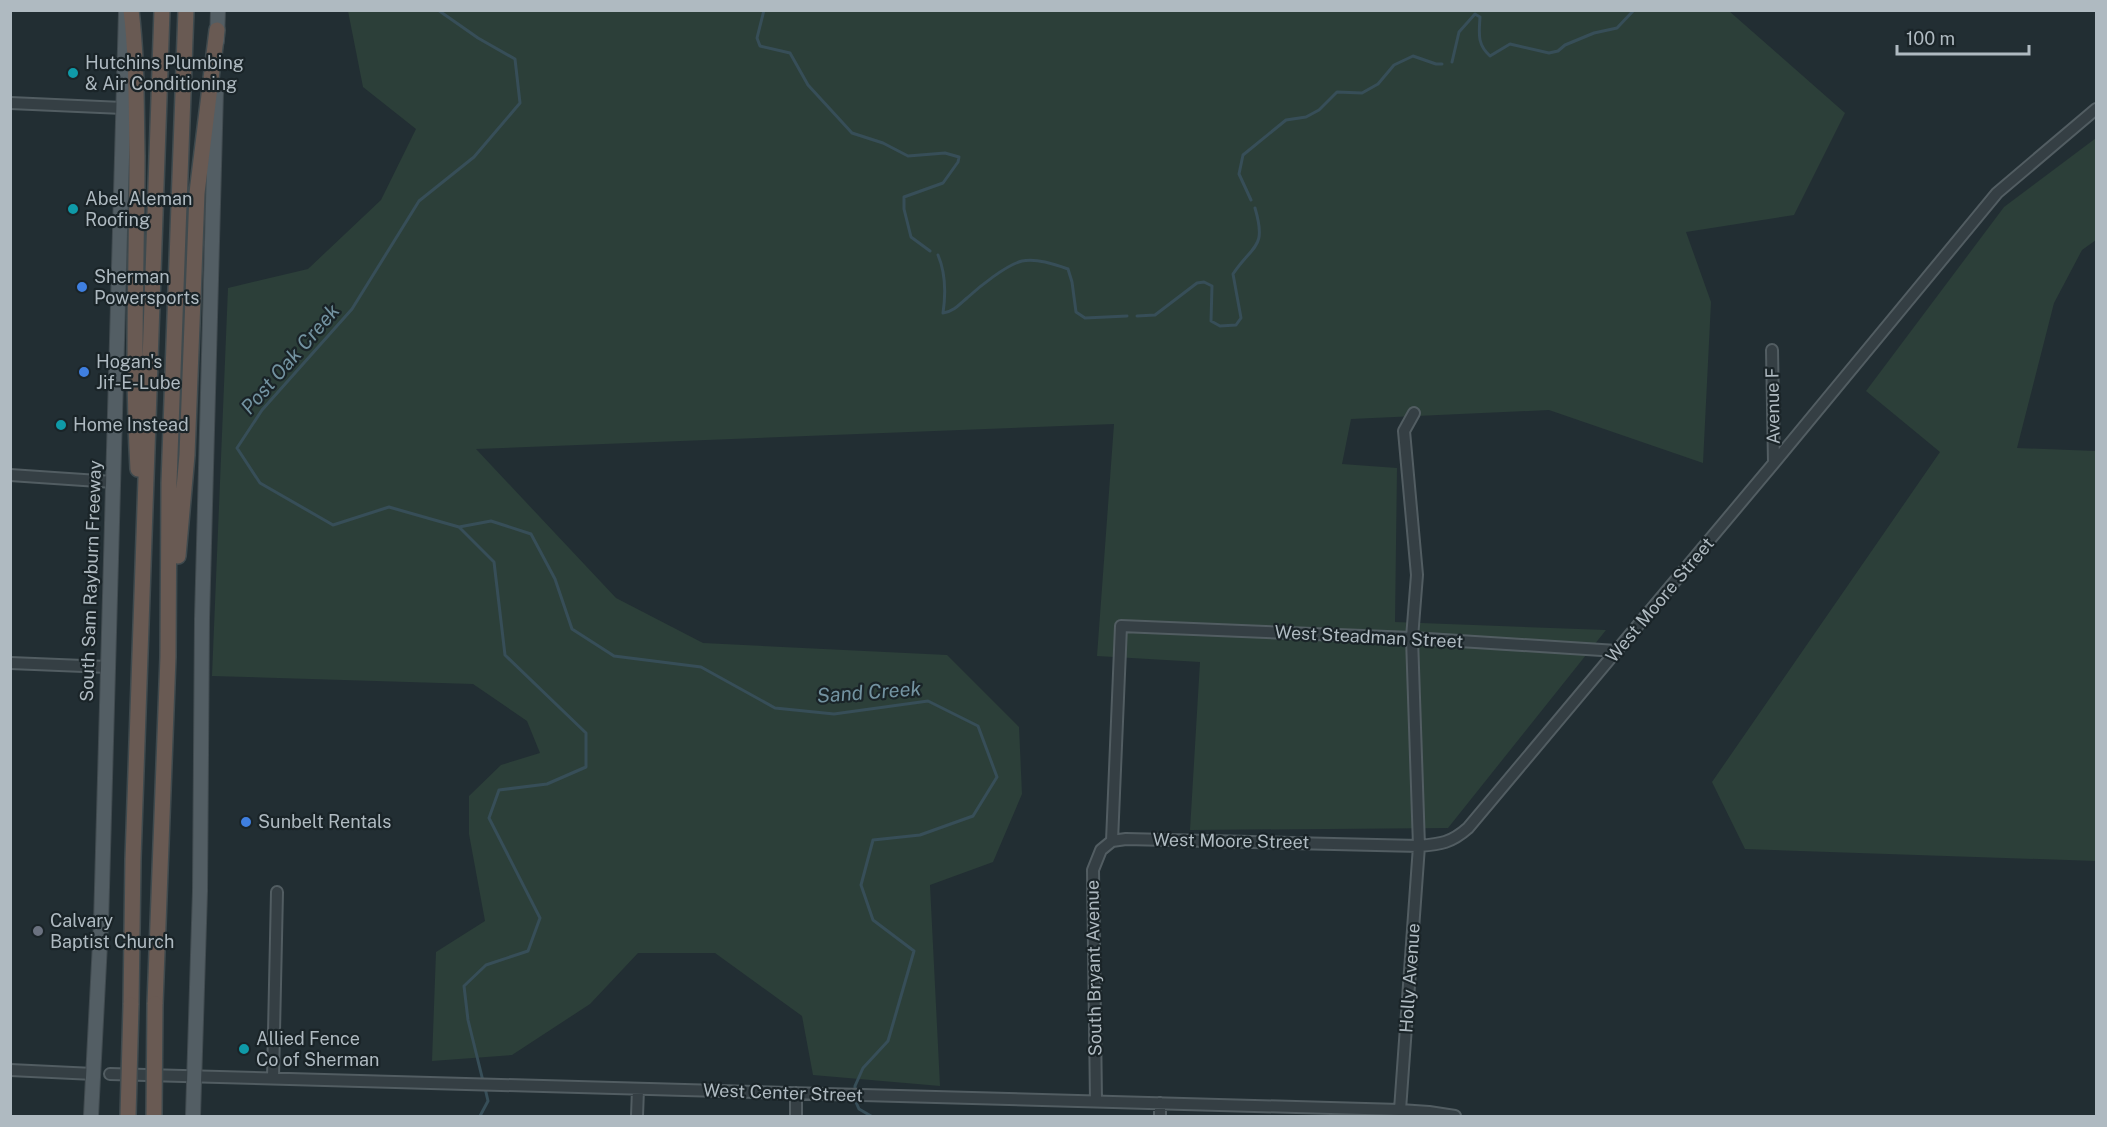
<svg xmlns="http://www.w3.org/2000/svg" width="2107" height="1127" viewBox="0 0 2107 1127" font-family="'Public Sans',sans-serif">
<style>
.green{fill:#2c3f39}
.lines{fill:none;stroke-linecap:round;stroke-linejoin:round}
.stream{stroke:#374e58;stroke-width:3}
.minor-casing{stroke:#525d62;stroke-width:14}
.major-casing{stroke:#414b50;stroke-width:16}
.highway-casing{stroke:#3f4a4e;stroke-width:18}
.minor{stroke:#353f44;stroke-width:10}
.major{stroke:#535e64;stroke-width:14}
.highway{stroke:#695a53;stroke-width:15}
.highway-bridge-casing{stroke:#3f4a4e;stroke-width:18;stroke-linecap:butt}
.highway-bridge{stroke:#695a53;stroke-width:15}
.culture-dot{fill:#0f9aa8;stroke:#1a2428;stroke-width:2}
.shop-dot{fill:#3f7fe0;stroke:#1a2428;stroke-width:2}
.worship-dot{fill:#6b7280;stroke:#1a2428;stroke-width:2}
.labels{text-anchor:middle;stroke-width:4.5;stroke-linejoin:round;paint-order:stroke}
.poi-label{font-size:18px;fill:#afbac1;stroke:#1a2428;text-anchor:start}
.street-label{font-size:18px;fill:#afbac1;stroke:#1a2428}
.water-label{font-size:20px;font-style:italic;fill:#7393a1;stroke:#1a2428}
</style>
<rect width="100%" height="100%" fill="#222e33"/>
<path class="green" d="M 348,11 L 1729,11 L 1845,113 L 1794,215 L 1686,232 L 1711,302 L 1703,463 L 1549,410 L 1351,419 L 1342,464 L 1397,468 L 1395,622 L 1606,630 L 1448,828 L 1190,830 L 1200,662 L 1097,656 L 1114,424 L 476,449 L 616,598 L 703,643 L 947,655 L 1019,727 L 1022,794 L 993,862 L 930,885 L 940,1086 L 813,1075 L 802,1016 L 715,953 L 638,953 L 590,1004 L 512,1055 L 432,1061 L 436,952 L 485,921 L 469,834 L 469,796 L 501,765 L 540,753 L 527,721 L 473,684 L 212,676 L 228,288 L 308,269 L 381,200 L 416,129 L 363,87 Z
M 2096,138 L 2096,240 L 2082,250 L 2054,303 L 2017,448 L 2096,451 L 2096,861 L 1745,849 L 1712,782 L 1940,452 L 1866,391 L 2004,207 Z"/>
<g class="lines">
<path class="stream" d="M 438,10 L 478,38 L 515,59 L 520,103 L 474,157 L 419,201 L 352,309 L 262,410 L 237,448 L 260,483 L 333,525 L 389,507 L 459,527 L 494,562 L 505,655 L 586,733 L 586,767 L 547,784 L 499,790 L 489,818 L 540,918 L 528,951 L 486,965 L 464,986 L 468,1020 L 483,1081
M 764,10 L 757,38 L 760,46 L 790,53 L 808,85 L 852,133 L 883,143 L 908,156 L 945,153 L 959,157 L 958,162 L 943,183 L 904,197 L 904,209 L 911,237 L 930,251
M 1452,62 L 1459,32 L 1475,14 L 1480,17 C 1479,34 1477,44 1490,56 L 1510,44 L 1549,53 L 1558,51 L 1565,45 L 1594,33 L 1617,28 L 1634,10
M 1251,200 L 1239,174 L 1243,155 L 1286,120 L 1306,117 L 1319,110 L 1337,92 L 1362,93 L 1378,84 L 1394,65 L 1413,56 L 1436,64 L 1442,64
M 938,255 C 946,274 946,293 943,313 C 953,312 960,304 967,298 C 979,287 1006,265 1022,261 C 1036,258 1054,264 1068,269 L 1072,282 L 1076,312 L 1085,318 L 1127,316
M 1137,316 L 1155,315 L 1197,283 L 1204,282 L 1212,286 L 1211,321 L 1220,326 L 1236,325 L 1241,318 L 1233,274 C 1253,244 1267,249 1255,208
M 459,527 L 491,521 L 531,534 L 555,579 L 572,629 L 614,656 L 701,667 L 775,708 L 834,714 L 928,701 L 978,726 L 997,777 L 973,816 L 920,835 L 873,840 L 861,885 L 873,920 L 914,951 L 888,1041 L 863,1068 L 855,1086 L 855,1100 L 859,1109 L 871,1116
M 480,1116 L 488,1101 L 485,1088"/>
<g class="minor-casing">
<path id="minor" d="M 10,103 L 123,108
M 1772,350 L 1774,463
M 10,475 L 113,482
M 10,663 L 108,667
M 1112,841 L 1126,839 L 1419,846 C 1441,844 1451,843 1468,828 L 1774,463 L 1997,193 L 2096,109
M 10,1070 L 94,1074
M 110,1074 L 1400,1110 L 1429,1112 L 1455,1116
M 273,1078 L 277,892
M 1096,1101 L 1093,870 L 1101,850 L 1112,841 L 1121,626 L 1412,638 L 1617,651
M 1160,1103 L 1160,1116
M 1400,1110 L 1419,846 L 1412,638 L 1417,575 L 1404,431 L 1414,413
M 637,1116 L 638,1089
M 796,1116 L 796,1093"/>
</g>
<g class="major-casing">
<path id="major" d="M 217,41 L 218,10
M 91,1116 L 101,924 L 126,12
M 193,1116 L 200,891 L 202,619 L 216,91"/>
</g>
<g class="highway-casing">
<path id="highway" d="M 131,10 C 137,59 136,107 137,156 C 137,260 132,365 138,469
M 178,556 L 187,455 L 197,193 L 217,30
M 155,1004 L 168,657 L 169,483 L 186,10
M 131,1005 L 133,859 L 162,10"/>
</g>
<use href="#minor" class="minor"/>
<use href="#major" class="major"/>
<use href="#highway" class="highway"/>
<g class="highway-bridge-casing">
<path id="highway-bridge" d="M 128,1116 L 131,1005
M 154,1116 L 155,1004"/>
</g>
<use href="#highway-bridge" class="highway-bridge"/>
</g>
<g class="culture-dot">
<circle cx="73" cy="73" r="6"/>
<circle cx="73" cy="209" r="6"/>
<circle cx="61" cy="425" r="6"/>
<circle cx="244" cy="1049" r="6"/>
</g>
<g class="shop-dot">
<circle cx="82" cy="287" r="6"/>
<circle cx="84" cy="372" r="6"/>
<circle cx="246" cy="822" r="6"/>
</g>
<circle class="worship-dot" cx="38" cy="931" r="6"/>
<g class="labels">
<g class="poi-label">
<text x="85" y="69">Hutchins Plumbing<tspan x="85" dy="21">&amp; Air Conditioning</tspan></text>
<text x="85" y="205">Abel Aleman<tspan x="85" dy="21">Roofing</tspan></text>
<text x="94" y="283">Sherman<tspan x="94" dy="21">Powersports</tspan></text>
<text x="96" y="368">Hogan's<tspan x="96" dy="21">Jif-E-Lube</tspan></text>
<text x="73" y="431">Home Instead</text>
<text x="258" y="828">Sunbelt Rentals</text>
<text x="50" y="927">Calvary<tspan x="50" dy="21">Baptist Church</tspan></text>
<text x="256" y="1045">Allied Fence<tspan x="256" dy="21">Co of Sherman</tspan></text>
</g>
<g class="street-label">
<text transform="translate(1773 406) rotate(-91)" y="6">Avenue F</text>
<text transform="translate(91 581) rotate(-88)" y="6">South Sam Rayburn Freeway</text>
<text transform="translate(1660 600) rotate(-50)" y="6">West Moore Street</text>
<text transform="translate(1369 637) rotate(3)" y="6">West Steadman Street</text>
<text transform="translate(1231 841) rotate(1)" y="6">West Moore Street</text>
<text transform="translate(1094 968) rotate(-91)" y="6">South Bryant Avenue</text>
<text transform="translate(1410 978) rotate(-86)" y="6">Holly Avenue</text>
<text transform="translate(783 1093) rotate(2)" y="6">West Center Street</text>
</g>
<g class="water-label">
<text transform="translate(290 359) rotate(-49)" y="7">Post Oak Creek</text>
<text transform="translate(869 692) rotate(-4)" y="7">Sand Creek</text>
</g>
</g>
<rect width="2107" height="1127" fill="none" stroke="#afbac1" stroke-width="24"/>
<path d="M1897 45v9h132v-9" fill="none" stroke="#afbac1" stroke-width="3"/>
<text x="1906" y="45" font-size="18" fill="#afbac1" stroke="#1a2428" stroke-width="4.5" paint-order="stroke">100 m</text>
</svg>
